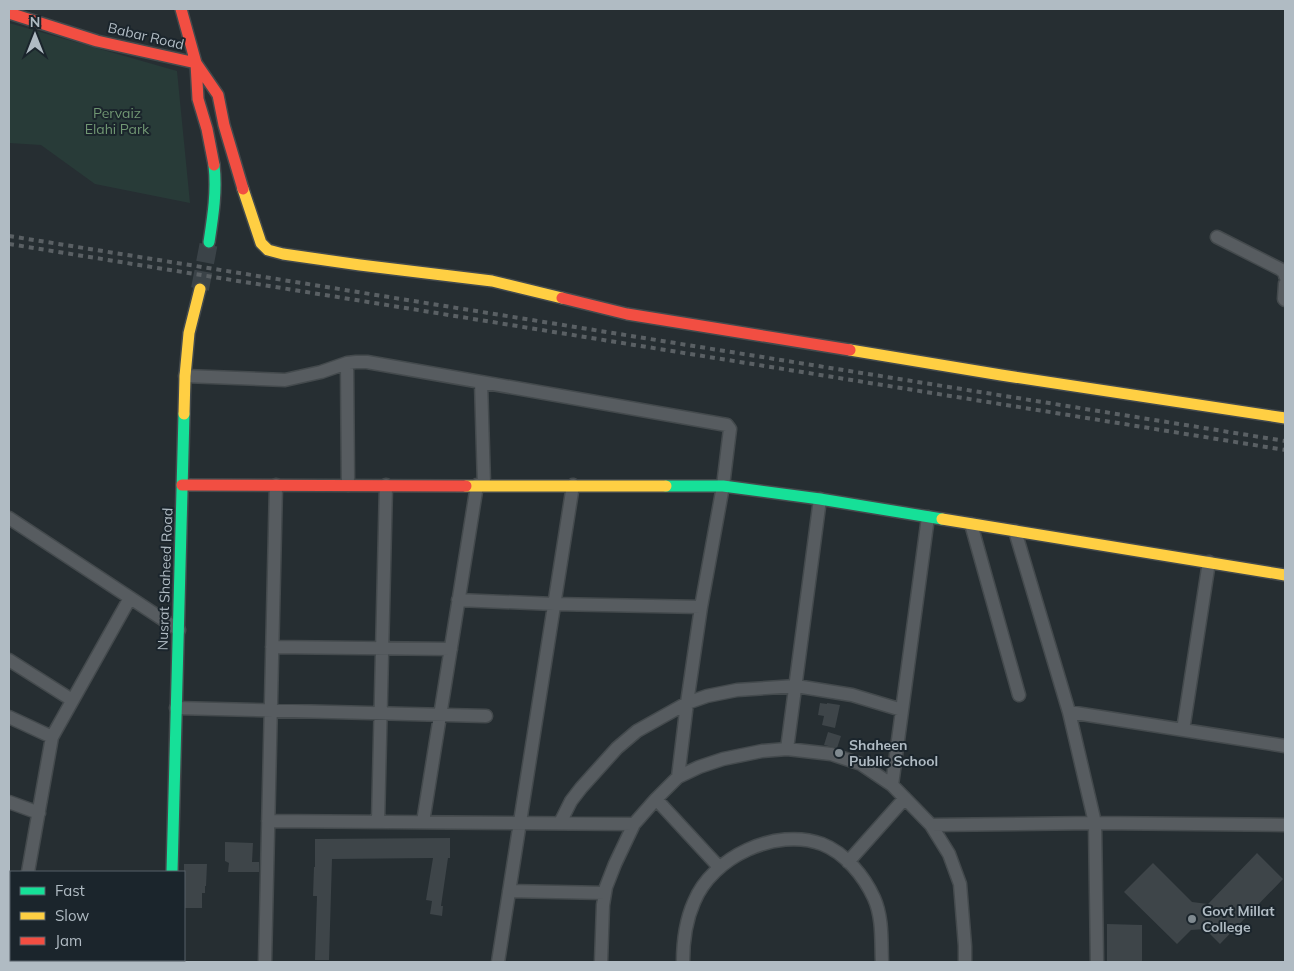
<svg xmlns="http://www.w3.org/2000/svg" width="1294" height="971" viewBox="0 0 1294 971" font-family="Mulish,sans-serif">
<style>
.green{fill:#283b38}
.building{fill:#3e4549}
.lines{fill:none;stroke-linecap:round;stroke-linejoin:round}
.secondary-tunnel{stroke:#3b4348;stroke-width:18;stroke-dasharray:18 9;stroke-linecap:butt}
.street-casing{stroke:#444a4d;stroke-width:15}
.fast-casing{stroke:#444a4d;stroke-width:14}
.slow-casing{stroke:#444a4d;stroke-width:14}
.jam-casing{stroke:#444a4d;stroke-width:14}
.street{stroke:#575c60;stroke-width:12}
.fast{stroke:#16e098;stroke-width:11}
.slow{stroke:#ffcf43;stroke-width:11}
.jam{stroke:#f24e42;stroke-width:11}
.rail{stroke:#5a6064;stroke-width:4;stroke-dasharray:5 5;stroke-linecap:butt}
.poi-dot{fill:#808a90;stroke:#1b252c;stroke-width:2}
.labels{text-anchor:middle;stroke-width:4;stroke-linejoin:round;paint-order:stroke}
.street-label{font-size:14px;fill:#b0bbc3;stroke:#1b252c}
.park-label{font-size:14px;fill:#719773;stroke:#1b252c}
.poi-label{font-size:14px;font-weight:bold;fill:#b0bbc3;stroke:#1b252c;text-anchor:start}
</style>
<rect width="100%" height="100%" fill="#262e32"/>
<path class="green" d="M 9,23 L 177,71 L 190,203 L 95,184 L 41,145 L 9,143 Z"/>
<path class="building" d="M 820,703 L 827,704 L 827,703 L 840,705 L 835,728 L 822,725 L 824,716 L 818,715 Z
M 828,732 L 841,736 L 837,748 L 824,745 Z
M 450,838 L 450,858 L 448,858 L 441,906 L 443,906 L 442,916 L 430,914 L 432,901 L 426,900 L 433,858 L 332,859 L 329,960 L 315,960 L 317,896 L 313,896 L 314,867 L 315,867 L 315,839 Z
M 225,842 L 253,843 L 252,862 L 259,862 L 259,872 L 228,872 L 229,863 L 225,861 Z
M 1257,853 L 1283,879 L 1220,944 L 1205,929 L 1191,930 L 1177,944 L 1124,892 L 1153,863 L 1192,902 L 1208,904 Z
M 184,864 L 207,864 L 206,886 L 205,886 L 205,893 L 202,893 L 202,908 L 184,908 Z
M 1107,924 L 1142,925 L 1142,962 L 1107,962 Z"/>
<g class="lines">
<path class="secondary-tunnel" d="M 200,289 L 209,242"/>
<g class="street-casing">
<path id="street" d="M 1217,237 L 1280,269 L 1285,273 L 1285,276
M 1285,284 L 1284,299 L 1285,300
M 347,363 L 348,485
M 185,376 L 285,380 L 321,372 L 347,363 L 356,362 L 367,362 L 727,425 L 730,429 L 723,486 L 701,607 L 687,703 L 678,777
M 481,382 L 484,485
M 9,518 L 179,630
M 971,524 L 1019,695
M 1015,531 L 1069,712 L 1095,823 L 1097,962
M 458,600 L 554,604 L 701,607
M 272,647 L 451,649
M 9,660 L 72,700
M 176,708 L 486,716
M 1069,712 L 1285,746
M 9,717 L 52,737
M 1183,730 L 1209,562
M 787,749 L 820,499
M 892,785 L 928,517
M 656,799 L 719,867
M 9,802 L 39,813
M 268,821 L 634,824
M 378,822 L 386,485
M 423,822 L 477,485
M 560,823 L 571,801 L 581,788 L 617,748 L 637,731 L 687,703 L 707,696 L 737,690 L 796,686 L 852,695 L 902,710
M 931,825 L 1095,823 L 1285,825
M 848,862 L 905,798
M 28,872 L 52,737 L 130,598
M 509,891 L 605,893
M 19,962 L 20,960
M 265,962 L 276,485
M 498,962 L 573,485
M 601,962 L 603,905 L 606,887 L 615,864 L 634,824 L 656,799 L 678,777 L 699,767 L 723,759 L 762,751 L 787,749 L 831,754 L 861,764 L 892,785 L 931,825 L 949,854 L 960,884 L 965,946 L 965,962
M 683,962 C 683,943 686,920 694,902 C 712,857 776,827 822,844 C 845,853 864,876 874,898 C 883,918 881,941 882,962"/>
</g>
<g class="fast-casing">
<path id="fast" d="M 209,242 C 213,216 217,191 214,165
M 666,486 L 723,486 L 820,499 L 942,519
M 172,872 L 184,414
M 170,960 L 170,962"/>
</g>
<g class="slow-casing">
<path id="slow" d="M 243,189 L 261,243 L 268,250 L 283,254 L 360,265 L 492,281 L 562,298
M 850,350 L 1001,375 L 1285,418
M 184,414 L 185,376 L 189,333 L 200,289
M 466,486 L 666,486
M 942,519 L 1285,575"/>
</g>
<g class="jam-casing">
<path id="jam" d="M 181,9 L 196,63 L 218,95 L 224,125 L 243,189
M 9,13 L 97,41 L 196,63 L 198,99 L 207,129 L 214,165
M 562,298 L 627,314 L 850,350
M 182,485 L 466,486"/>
</g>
<use href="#street" class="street"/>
<use href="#fast" class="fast"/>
<use href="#slow" class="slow"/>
<use href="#jam" class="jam"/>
<path class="rail" d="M 9,236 L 1285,441
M 9,244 L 1285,450"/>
</g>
<g class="poi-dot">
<circle cx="839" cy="753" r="5"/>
<circle cx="1192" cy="919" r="5"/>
</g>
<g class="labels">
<g class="street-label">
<text transform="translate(146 36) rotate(13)" y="5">Babar Road</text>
<text transform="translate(165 579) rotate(-88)" y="5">Nusrat Shaheed Road</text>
</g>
<g class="park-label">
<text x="117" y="118">Pervaiz<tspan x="117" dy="16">Elahi Park</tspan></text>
</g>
<g class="poi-label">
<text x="849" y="750">Shaheen<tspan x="849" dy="16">Public School</tspan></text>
<text x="1202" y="916">Govt Millat<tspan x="1202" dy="16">College</tspan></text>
</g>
</g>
<rect width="1294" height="971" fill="none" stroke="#b0bbc3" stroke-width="20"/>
<rect x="10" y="871" width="175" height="90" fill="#1b252c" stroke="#576168"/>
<rect x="20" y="887" width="25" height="8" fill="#16e098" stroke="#576168"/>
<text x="55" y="896" font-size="15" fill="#b0bbc3">Fast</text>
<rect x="20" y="912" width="25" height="8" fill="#ffcf43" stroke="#576168"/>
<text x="55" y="921" font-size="15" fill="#b0bbc3">Slow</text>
<rect x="20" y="937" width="25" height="8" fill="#f24e42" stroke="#576168"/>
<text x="55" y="946" font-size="15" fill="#b0bbc3">Jam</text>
<g transform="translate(35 35)" stroke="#1b252c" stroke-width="4" paint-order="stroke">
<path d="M0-4L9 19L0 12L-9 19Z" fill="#b0bbc3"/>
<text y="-8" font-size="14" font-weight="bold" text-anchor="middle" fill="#b0bbc3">N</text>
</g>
</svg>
